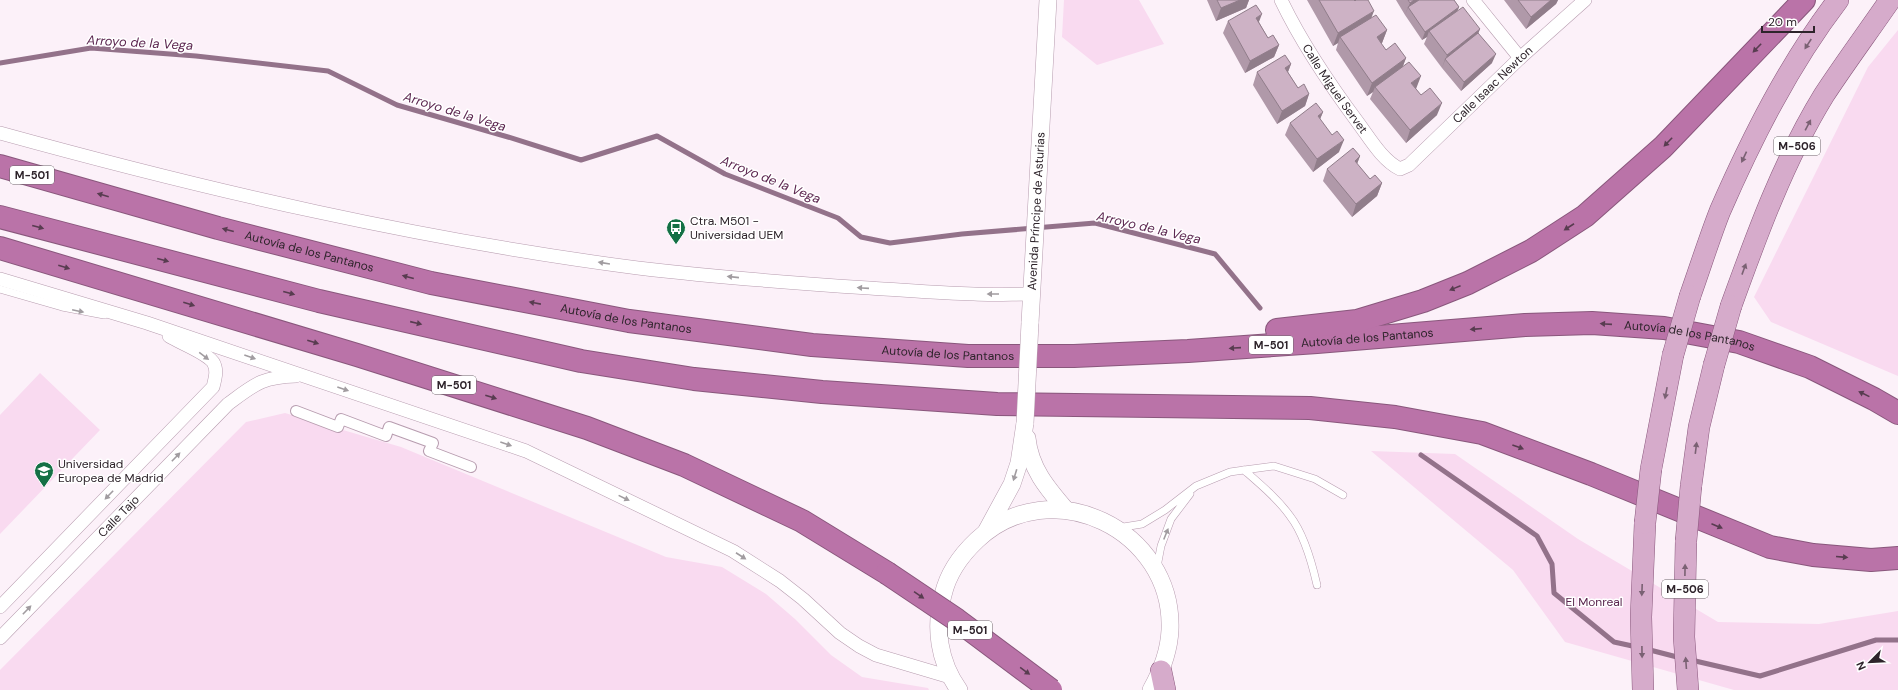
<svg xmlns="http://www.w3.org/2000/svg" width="1898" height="690" viewBox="0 0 1898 690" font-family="'DM Sans',sans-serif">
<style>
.green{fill:#f9daf0}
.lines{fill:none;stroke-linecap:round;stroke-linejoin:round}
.stream{stroke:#93728a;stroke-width:5}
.service-casing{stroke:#b79caf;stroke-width:8}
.pedestrian-casing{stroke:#b79caf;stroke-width:12}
.minor-casing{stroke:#b79caf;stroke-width:14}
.tertiary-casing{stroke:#b79caf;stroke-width:18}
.primary-casing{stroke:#89577c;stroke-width:22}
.motorway-casing{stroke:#89577c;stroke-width:24}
.service{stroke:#fff;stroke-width:7}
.pedestrian{stroke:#fff;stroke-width:10}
.minor{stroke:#fff;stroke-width:13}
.tertiary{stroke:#fff;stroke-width:17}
.primary{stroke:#d6abcb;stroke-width:21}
.motorway{stroke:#ba73a8;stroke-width:22}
.tertiary-bridge-casing{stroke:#b79caf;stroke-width:18;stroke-linecap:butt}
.primary-bridge-casing{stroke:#89577c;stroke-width:22;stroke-linecap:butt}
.motorway-bridge-casing{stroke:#89577c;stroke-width:24;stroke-linecap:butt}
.tertiary-bridge{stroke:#fff;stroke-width:17}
.primary-bridge{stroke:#d6abcb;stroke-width:21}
.motorway-bridge{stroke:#ba73a8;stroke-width:22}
.wall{fill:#b099a9}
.shaded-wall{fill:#907d8a}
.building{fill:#cdb2c5;stroke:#907d8a}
.oneway{fill:#7a6173}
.oneway2{fill:#583c50}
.oneway3{fill:#a19ca0}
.labels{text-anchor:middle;stroke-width:3;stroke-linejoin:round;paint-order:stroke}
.shield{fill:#fff;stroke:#6d666b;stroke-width:1}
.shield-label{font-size:11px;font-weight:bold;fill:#2e242b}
.street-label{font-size:12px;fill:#2e242b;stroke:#fff}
.poi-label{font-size:12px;fill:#2e242b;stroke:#fff;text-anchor:start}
.park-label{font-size:12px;fill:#5a254e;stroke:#fff}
.water-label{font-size:13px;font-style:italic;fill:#5c2650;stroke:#fff}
</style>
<rect width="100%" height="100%" fill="#fcf1f9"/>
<path class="green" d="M 1064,0 L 1139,0 L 1164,44 L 1097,65 L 1062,37 Z
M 1898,30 L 1898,376 L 1771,322 L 1754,297 L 1868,67 Z
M 40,373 L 100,430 L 0,534 L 0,415 Z
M 285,413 L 401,447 L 666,557 L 722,567 L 766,594 L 795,619 L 831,655 L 862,677 L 928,688 L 929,690 L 0,690 L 0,670 L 246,422 Z
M 1371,451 L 1455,454 L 1578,539 L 1718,622 L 1819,624 L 1898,611 L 1898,690 L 1734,690 L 1565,642 L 1513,570 Z"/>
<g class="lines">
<path class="stream" d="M 0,63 L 91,48 L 196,56 L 328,71 L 397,105 L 508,137 L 581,160 L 657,136 L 725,174 L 838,218 L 861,237 L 890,243 L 962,234 L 1095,223 L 1215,254 L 1260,308
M 1421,455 L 1537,536 L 1552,564 L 1554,593 L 1614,642 L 1637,647
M 1646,649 L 1681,658
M 1691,660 L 1760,676 L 1876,640 L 1898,640"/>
<g class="service-casing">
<path id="service" d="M 0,289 L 62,307 L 104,315
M 1244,470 C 1260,484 1278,499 1290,516 C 1304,534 1312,563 1317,585
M 1117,528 L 1142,524 L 1165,510 L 1196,486 L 1230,472 L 1244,470 L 1274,466 L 1315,479 L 1343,495
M 1157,567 L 1161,546 L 1171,519 L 1190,494"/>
</g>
<g class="pedestrian-casing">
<path id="pedestrian" d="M 296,411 L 338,427 L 341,419 L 386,436 L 389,427 L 433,443 L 429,451 L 471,467"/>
</g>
<g class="minor-casing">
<g id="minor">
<path id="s1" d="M 1281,0 C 1302,44 1330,85 1359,124 C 1370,139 1383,161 1400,169 L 1409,165 L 1520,58 L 1585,0"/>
<path d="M 1473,0 L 1520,58"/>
<path d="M 0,133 C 210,191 422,240 638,268 C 714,277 792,283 869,288 C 904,290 939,293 974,294 C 993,295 1012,294 1032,294"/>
<path d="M 0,279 L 147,323 L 526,451 L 733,551 L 780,581 L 803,599 L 840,633 L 859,646 L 876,655 L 950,677"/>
<path d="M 0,607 L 213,387 C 215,379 218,370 213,362 C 205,352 180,343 169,336"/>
<path id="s2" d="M 0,638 L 228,404 C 255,384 262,377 296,376"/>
</g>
</g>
<g class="tertiary-casing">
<g id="tertiary">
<path id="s3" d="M 1030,323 L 1048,0"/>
<path d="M 1027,438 C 1030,468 1047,488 1066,510"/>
<path d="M 987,530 L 1012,484 L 1019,463 L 1025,423"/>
<path d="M 959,690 C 939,662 934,628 943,595 C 948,573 960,556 977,540 C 1051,470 1174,530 1170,630 C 1169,652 1161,672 1151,690"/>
</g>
</g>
<g class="primary-casing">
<path id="primary" d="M 1690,296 C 1700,268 1709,239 1720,211 C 1752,138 1789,64 1838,0
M 1731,306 C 1757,234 1784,160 1824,95 C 1845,63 1868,32 1890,0
M 1651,469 L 1673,355
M 1691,486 L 1699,427 L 1714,365
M 1686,541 L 1684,637 L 1688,690
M 1161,671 L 1165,690
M 1643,690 L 1641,617 L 1645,523"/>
</g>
<g class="motorway-casing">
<g id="motorway">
<path id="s4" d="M 0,166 L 218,228 L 431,283 L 629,321 L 812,345 L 968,356 L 1074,356 L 1188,351 L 1317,342 L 1525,325 L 1592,323 L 1664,328 L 1739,342 L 1810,367 L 1874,399 L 1898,413"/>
<path d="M 0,217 L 319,301 L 581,361 L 694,379 L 822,392 L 997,404 L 1310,408 L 1395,417 L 1482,433 L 1591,474 L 1770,547 L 1813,555 L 1871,560 L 1898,558"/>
<path d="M 0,248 L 357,355 L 587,428 L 684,465 L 802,521 L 887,573"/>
<path d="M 1277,330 L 1357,321 L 1423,301 L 1468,283 L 1531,251 L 1585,216 L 1663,147 L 1804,0"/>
</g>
</g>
<use href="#service" class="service"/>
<use href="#pedestrian" class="pedestrian"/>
<use href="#minor" class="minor"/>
<use href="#tertiary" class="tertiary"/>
<use href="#primary" class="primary"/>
<use href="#motorway" class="motorway"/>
<g class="tertiary-bridge-casing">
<path id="tertiary-bridge" d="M 1025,423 L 1030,323"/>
</g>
<g class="primary-bridge-casing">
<path id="primary-bridge" d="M 1673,355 L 1690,296
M 1714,365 L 1731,306
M 1645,523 L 1651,469
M 1686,541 L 1691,486"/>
</g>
<g class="motorway-bridge-casing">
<path id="motorway-bridge" d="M 887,573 L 957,620 L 1051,690"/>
</g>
<use href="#tertiary-bridge" class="tertiary-bridge"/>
<use href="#primary-bridge" class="primary-bridge"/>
<use href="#motorway-bridge" class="motorway-bridge"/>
</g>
<path class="wall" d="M 1207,0 L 1249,0 L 1246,8 L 1216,21 Z
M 1307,0 L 1354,0 L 1371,18 L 1387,30 L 1382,43 L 1381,44 L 1386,50 L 1406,58 L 1403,66 L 1416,89 L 1437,115 L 1406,143 L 1370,99 L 1373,92 L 1367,96 L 1336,50 L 1338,43 L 1333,46 Z
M 1396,0 L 1454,0 L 1459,7 L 1457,11 L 1480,29 L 1478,33 L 1492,63 L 1461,91 L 1442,68 L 1424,44 L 1427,37 L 1422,40 L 1405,15 Z
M 1504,0 L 1558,0 L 1556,4 L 1526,29 Z
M 1228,21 L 1259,22 L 1268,38 L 1279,45 L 1274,57 L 1245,73 L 1223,33 Z
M 1291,64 L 1288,72 L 1298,88 L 1309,94 L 1305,106 L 1277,124 L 1253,85 L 1257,72 Z
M 1323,112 L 1320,119 L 1339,152 L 1313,172 L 1285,135 L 1290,123 Z
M 1360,156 L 1357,164 L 1370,179 L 1382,183 L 1377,196 L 1352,217 L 1323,181 L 1327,169 Z"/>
<path class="shaded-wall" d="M 1240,0 L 1249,0 L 1246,8 L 1216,21 L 1221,8 Z
M 1414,0 L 1429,0 L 1408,7 L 1405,15 L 1410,3 Z
M 1551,0 L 1558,0 L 1556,4 L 1526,29 L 1531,17 Z
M 1459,7 L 1456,15 L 1429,31 L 1427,37 L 1422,40 L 1425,32 Z
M 1374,11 L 1369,24 L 1340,37 L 1338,43 L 1333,46 L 1338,33 Z
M 1262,14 L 1257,27 L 1256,18 Z
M 1480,29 L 1475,42 L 1445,59 L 1442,68 L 1447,55 Z
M 1387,30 L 1382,43 L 1372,49 L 1377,37 Z
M 1279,45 L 1274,57 L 1245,73 L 1250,61 Z
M 1496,54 L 1492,63 L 1461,91 L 1464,82 Z
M 1406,58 L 1401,71 L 1375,87 L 1373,92 L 1367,96 L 1372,83 Z
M 1291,64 L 1286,77 L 1285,68 Z
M 1421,76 L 1416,89 L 1411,83 Z
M 1309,94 L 1305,106 L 1277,124 L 1282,111 Z
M 1442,103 L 1437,115 L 1406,143 L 1410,130 Z
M 1323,112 L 1318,124 L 1318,116 Z
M 1344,140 L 1339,152 L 1313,172 L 1317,159 Z
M 1360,156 L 1355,169 L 1355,161 Z
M 1382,183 L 1377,196 L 1352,217 L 1356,204 Z"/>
<path class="building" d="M 1217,0 L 1240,0 L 1221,8 Z
M 1319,0 L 1354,0 L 1355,1 L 1356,0 L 1368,0 L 1374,11 L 1338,33 Z
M 1408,0 L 1414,0 L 1410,3 Z
M 1419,0 L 1454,0 L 1459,7 L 1425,32 L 1408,7 Z
M 1518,0 L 1551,0 L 1531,17 Z
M 1256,5 L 1262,14 L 1256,18 L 1268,38 L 1273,35 L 1279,45 L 1250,61 L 1228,21 Z
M 1463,7 L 1480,29 L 1447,55 L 1429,31 Z
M 1376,15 L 1387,30 L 1377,37 L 1381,43 L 1386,50 L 1395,43 L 1406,58 L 1372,83 L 1340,37 Z
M 1478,33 L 1496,54 L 1464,82 L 1445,59 Z
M 1285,55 L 1291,64 L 1285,68 L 1298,88 L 1304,84 L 1309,94 L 1282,111 L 1257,72 Z
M 1409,62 L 1421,76 L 1411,83 L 1421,95 L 1430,88 L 1442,103 L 1410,130 L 1375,87 Z
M 1316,103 L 1323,112 L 1318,116 L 1332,135 L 1337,131 L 1344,140 L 1317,159 L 1290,123 Z
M 1353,148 L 1360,156 L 1355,161 L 1370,179 L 1375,175 L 1382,183 L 1356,204 L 1327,169 Z"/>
<defs><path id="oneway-solid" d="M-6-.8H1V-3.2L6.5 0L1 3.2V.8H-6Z"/></defs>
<g class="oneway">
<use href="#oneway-solid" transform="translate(1808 44) rotate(123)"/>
<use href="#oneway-solid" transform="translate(1808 125) rotate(-62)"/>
<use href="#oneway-solid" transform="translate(1744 157) rotate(115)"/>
<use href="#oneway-solid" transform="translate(1744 269) rotate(-70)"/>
<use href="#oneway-solid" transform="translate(1666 393) rotate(101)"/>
<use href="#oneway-solid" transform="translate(1696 448) rotate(-83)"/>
<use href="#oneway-solid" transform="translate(1685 570) rotate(-89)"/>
<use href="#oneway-solid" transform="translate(1642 590) rotate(92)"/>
<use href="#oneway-solid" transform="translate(1642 652) rotate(89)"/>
<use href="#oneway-solid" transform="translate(1686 663) rotate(-94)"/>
</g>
<g class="oneway2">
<use href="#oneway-solid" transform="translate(1757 48) rotate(134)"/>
<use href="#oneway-solid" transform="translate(1668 142) rotate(134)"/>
<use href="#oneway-solid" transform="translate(103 195) rotate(-164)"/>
<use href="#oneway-solid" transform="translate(38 227) rotate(15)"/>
<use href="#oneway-solid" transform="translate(1569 227) rotate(147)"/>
<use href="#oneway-solid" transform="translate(228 230) rotate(-165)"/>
<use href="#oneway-solid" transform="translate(163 260) rotate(15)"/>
<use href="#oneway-solid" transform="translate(64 267) rotate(17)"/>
<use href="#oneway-solid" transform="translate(408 277) rotate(-165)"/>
<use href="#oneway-solid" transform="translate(1455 288) rotate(158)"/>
<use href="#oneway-solid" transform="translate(289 293) rotate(15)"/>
<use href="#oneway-solid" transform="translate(535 303) rotate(-169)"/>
<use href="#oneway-solid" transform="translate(189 304) rotate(17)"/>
<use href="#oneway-solid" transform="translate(416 323) rotate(13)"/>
<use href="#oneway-solid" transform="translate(1606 324) rotate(-176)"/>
<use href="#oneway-solid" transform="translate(1476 329) rotate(175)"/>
<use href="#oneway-solid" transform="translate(313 342) rotate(17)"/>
<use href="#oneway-solid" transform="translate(1235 348) rotate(176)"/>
<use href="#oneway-solid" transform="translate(1864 394) rotate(-154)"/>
<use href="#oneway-solid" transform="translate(491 397) rotate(18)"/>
<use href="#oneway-solid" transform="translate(1518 447) rotate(20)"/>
<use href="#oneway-solid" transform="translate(1717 526) rotate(23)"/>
<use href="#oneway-solid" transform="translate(1842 557) rotate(5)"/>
<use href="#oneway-solid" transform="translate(919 595) rotate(34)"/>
<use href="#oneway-solid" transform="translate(1025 671) rotate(36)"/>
</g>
<g class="oneway3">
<use href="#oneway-solid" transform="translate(604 263) rotate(-171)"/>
<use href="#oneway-solid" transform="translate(733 277) rotate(-174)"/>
<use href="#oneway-solid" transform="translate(863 288) rotate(-176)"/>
<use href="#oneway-solid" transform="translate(993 294) rotate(180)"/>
<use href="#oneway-solid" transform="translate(78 311) rotate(12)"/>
<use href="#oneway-solid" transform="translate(204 356) rotate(37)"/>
<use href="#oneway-solid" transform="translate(250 357) rotate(19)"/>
<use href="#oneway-solid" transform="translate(343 389) rotate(19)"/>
<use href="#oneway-solid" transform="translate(506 444) rotate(19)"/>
<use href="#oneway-solid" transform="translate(176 457) rotate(-46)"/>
<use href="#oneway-solid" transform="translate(1015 475) rotate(107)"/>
<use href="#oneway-solid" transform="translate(109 495) rotate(134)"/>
<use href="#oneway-solid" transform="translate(624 498) rotate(26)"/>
<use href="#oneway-solid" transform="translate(1166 534) rotate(-68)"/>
<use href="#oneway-solid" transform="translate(741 556) rotate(33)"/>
<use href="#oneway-solid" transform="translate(27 610) rotate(-46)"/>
</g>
<defs>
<g id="bus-pin" transform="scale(1)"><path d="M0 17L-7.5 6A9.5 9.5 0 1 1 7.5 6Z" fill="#147045" stroke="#fff"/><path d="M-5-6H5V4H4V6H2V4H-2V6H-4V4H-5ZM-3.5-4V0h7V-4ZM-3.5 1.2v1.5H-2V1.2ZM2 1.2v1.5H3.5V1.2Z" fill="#fff"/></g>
<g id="university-pin" transform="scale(1)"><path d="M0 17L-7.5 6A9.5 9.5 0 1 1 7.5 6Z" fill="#147045" stroke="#fff"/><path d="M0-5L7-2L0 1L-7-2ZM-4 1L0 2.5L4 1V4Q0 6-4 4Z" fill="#fff"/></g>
</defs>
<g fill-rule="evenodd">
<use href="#bus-pin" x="676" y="228"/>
<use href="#university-pin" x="44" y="471"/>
</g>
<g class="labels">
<g class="shield">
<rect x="1774" y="137" width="46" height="18" rx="3"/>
<rect x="10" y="166" width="44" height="18" rx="3"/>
<rect x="1249" y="336" width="44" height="18" rx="3"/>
<rect x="432" y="376" width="44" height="18" rx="3"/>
<rect x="1662" y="580" width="46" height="18" rx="3"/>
<rect x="948" y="621" width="44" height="18" rx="3"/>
</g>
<g class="shield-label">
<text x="1797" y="150">M-506</text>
<text x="32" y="179">M-501</text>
<text x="1271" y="349">M-501</text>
<text x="454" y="389">M-501</text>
<text x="1685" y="593">M-506</text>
<text x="970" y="634">M-501</text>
</g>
<g class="street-label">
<text dy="4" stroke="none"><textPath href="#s1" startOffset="334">Calle Isaac Newton</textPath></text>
<text dy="4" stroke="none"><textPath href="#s1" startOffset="104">Calle Miguel Servet</textPath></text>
<text dy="4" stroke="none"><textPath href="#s3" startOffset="112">Avenida Príncipe de Asturias</textPath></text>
<text dy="4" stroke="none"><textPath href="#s4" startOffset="321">Autovía de los Pantanos</textPath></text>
<text dy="4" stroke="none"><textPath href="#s4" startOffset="645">Autovía de los Pantanos</textPath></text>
<text dy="4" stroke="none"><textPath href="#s4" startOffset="1713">Autovía de los Pantanos</textPath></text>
<text dy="4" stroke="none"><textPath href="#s4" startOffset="1389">Autovía de los Pantanos</textPath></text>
<text dy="4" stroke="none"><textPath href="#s4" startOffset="969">Autovía de los Pantanos</textPath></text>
<text dy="4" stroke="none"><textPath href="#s2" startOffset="170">Calle Tajo</textPath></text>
</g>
<g class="poi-label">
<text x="690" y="225">Ctra. M501 -<tspan x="690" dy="14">Universidad UEM</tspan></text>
<text x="58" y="468">Universidad<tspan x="58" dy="14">Europea de Madrid</tspan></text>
</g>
<g class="park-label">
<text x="1594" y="606">El Monreal</text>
</g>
<g class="water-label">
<text transform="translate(140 42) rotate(3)" y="5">Arroyo de la Vega</text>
<text transform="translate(455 111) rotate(17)" y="5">Arroyo de la Vega</text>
<text transform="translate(771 179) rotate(22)" y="5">Arroyo de la Vega</text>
<text transform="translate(1149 227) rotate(13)" y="5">Arroyo de la Vega</text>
</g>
</g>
<g transform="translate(1870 662) rotate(246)" stroke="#ffffff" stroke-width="3" paint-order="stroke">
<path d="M0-3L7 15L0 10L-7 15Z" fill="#2e242b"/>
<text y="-6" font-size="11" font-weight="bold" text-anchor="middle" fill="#2e242b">N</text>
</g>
<path d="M1762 26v6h52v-6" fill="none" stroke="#2e242b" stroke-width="2"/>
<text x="1768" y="26" font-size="12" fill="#2e242b" stroke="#ffffff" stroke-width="3" paint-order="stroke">20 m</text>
</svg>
